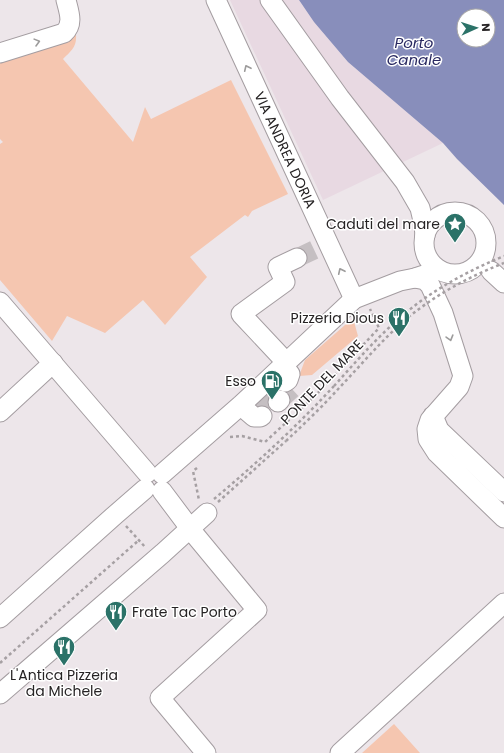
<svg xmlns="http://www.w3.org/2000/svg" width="504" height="753" viewBox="0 0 504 753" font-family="Poppins,sans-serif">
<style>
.built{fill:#e8d9e2}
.green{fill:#f5c6b0}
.water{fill:#888ebb;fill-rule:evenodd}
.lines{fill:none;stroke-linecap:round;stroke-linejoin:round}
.minor-tunnel{stroke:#c5bfc2;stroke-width:19;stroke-dasharray:19 10;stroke-linecap:butt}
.minor-casing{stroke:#a49da1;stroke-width:21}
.path{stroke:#a6a0a3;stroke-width:2.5;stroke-dasharray:3 3;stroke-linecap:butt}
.minor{stroke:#fff;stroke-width:19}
.path-bridge{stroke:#a6a0a3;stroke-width:2.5;stroke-dasharray:3 3;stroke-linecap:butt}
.oneway{stroke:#9d9c9c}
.labels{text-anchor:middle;stroke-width:3;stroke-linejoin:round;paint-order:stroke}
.street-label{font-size:14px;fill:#262324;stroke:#fff}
.poi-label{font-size:14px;fill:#262324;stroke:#fff;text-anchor:end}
.water-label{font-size:15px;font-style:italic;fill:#292961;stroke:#fff}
</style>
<rect width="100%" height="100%" fill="#ede6ea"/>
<path class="built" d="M 230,0 L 299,0 L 314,22 L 348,62 L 443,143 L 323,200 Z"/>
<path class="green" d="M 76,35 C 77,47 71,51 63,59 L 133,142 L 145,107 L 151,119 L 231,80 L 288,194 L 252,211 L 248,217 L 245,215 L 190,257 L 207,277 L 165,325 L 143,300 L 105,333 L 67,316 L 52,341 L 0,280 L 0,144 L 3,142 L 0,139 L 0,63 C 17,48 53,41 76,35 Z
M 353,318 L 358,336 L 312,375 L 299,376 L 305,360 Z
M 394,724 L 420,753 L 362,753 Z"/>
<path class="water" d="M 299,0 L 504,0 L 504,205 L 457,159 L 443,143 L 348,62 L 314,22 ZM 464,16 L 488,16 L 488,40 L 464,40 Z"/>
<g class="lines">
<path class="minor-tunnel" d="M 297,258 L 316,249
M 481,260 L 491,271
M 280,400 L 292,389
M 255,408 L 272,394"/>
<g class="minor-casing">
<g id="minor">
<path id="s1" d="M 216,0 L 354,299"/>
<path d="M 270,0 L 340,98 L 405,182 L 420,208 L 424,225 L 425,236"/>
<path d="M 0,53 L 64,33 C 74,24 69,12 66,0"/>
<circle cx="455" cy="243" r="31"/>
<path d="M 491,271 L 504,283"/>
<path d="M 415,278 L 425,280 L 430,285 L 443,313 L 463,376 L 459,387 L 430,420 L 427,429 L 428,439 L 437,453 L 504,518"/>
<path d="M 0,302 L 147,473"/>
<path d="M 286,362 L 241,314 L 285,282 L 278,267 L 297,258"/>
<path d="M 283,365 L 290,374 L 288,380 L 285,382"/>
<path d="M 278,402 L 280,400"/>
<path d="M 247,411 L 254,417 L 260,417 L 262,416"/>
<path d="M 0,412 L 53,363"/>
<path d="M 433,416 L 439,430 L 504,492"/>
<path d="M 162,474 L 241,405 L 354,299 L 400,281 L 415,278 L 439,270"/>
<path d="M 162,491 L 195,535 L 257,610 L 160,698 L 206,753"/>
<path d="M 0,618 L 115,515 L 145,489"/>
<path d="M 0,694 L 163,553 L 207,513"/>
<path d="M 340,753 L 504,603"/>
</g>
</g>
<path class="path" d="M 230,437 L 242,436 L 265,442 L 316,395 L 379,328 L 370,309
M 197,468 L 193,471 L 199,500
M 214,499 C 256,464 297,426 334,386
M 218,502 L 286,441
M 126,526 L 146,548
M 0,663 L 139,540"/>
<use href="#minor" class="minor"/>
<path class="path-bridge" d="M 334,386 C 353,365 372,343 393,324 C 425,294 463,273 504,256
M 286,441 C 304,424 323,406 340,387 C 361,365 381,341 404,321 C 433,296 468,277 504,263"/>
</g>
<defs><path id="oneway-chevron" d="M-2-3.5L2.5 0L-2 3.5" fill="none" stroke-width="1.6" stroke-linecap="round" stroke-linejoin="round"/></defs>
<g class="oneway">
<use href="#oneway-chevron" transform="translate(37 42) rotate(-15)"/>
<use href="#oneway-chevron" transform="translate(247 68) rotate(-115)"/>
<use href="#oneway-chevron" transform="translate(341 271) rotate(-115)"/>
<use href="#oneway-chevron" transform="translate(450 338) rotate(74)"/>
</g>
<defs>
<g id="sight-pin" transform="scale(1.15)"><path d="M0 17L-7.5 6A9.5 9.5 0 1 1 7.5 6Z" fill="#2b7268" stroke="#fff"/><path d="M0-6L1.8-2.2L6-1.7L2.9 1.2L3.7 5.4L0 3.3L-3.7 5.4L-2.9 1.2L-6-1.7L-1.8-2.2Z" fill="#fff"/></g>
<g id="restaurant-pin" transform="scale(1.15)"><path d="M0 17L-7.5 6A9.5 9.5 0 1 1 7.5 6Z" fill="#2b7268" stroke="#fff"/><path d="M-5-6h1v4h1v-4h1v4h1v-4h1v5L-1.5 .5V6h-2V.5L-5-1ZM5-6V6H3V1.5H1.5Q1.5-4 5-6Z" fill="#fff"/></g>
<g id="fuel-pin" transform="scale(1.15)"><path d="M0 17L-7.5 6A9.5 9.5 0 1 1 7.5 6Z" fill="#2b7268" stroke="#fff"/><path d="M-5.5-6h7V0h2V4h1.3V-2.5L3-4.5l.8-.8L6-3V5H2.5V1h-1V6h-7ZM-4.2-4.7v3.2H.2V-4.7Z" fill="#fff"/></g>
</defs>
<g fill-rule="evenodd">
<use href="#sight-pin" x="455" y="224"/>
<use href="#restaurant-pin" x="399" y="318"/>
<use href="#fuel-pin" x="272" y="381"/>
<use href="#restaurant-pin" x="116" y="612"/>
<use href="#restaurant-pin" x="64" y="647"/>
</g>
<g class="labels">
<g class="street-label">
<text dy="5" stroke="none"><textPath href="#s1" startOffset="165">VIA ANDREA DORIA</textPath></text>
<text transform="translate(322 382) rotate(-46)" y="5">PONTE DEL MARE</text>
</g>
<g class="poi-label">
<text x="440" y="229">Caduti del mare</text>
<text x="384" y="323">Pizzeria Dious</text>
<text x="256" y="386">Esso</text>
<text x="132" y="617" text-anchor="start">Frate Tac Porto</text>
<text x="64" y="680" text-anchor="middle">L'Antica Pizzeria<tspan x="64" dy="16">da Michele</tspan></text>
</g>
<g class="water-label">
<text x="414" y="48">Porto<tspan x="414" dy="17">Canale</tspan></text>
</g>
</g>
<g transform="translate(476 28) rotate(87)"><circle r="19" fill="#ffffff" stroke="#a8a7a7"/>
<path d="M0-3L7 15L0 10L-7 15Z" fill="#2b7268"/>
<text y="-6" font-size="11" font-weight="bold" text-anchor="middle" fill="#262324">N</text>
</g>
</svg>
